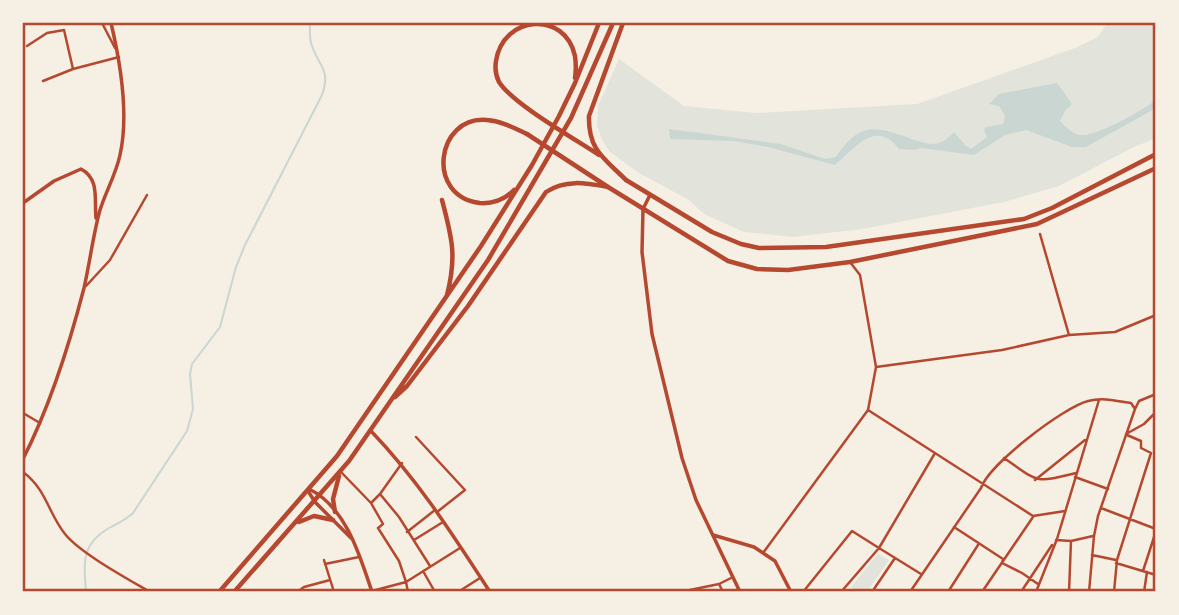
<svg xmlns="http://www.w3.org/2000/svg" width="1179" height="615" viewBox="0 0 1179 615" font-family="Mulish,sans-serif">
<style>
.green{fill:#e2e4dc}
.water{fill:#c9d6d2}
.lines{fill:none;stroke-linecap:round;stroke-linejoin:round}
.stream{stroke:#c9d6d2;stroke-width:2}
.minor{stroke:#b5482f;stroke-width:2.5}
.tertiary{stroke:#b5482f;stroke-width:3.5}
.primary{stroke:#b5482f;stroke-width:4.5}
.trunk{stroke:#b5482f;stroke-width:4.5}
.neatline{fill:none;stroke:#b5482f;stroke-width:2.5}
</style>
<rect width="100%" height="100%" fill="#f6efe4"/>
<path class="green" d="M 1107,23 L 1156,23 L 1156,138 L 1132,148 L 1059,186 L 1004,202 L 862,229 L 793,237 L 744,232 L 704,214 L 689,200 L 639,173 L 610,152 L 602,140 L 597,125 L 598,106 L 619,59 L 684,106 L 756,113 L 917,104 L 1075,48 L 1098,37 Z
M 878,554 L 889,560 L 867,592 L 859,592 L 851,587 Z"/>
<path class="water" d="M 1057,83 L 1072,104 L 1065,111 L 1060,121 C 1067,128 1074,136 1084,135 C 1103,133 1141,111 1156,100 L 1156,108 L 1086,147 L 1072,147 L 1026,130 L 1005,135 L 974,155 L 921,148 L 915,150 L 899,149 C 876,119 856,147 835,165 L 768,147 L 734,141 L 670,139 L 669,129 L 781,144 L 825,159 L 836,157 C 863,116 881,129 921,142 C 927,144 936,145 942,142 C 946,140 951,135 954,132 L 965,145 L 971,149 L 987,137 L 984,130 L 986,127 L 1003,124 L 1005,116 L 999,106 L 989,104 L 999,94 Z"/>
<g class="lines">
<path class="stream" d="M 86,592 C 84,564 80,545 109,528 C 118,523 126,520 133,513 L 187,431 L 193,409 L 190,374 L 192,364 L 220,327 L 236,267 L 245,245 L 322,95 C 331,69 319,67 312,46 C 309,39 310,30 310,23"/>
<path class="minor" d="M 102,23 L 115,48
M 27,46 L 47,33 L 64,30 L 73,69
M 43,81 L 73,69 L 119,57
M 850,262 L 860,275 L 876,367 L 868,410
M 86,286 L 110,260 L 147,195
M 1069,335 L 1115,332 L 1156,315
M 876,367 L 1002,350 L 1069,335 L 1040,234
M 1135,409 L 1139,401 L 1156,394
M 23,413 L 40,423
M 1126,434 L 1144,424 L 1156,412
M 416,437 L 465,490 L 437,512
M 1004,458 C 1040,483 1034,483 1076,473
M 23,472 C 47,490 48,513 65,534 C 80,553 128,579 150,592
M 341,472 L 371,503 L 380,494 L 402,463
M 1075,477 L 1108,489
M 1035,480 L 1085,440
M 380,494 L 399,517 L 430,566
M 371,503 L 383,524 L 378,528 L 399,561 L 406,582 L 460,548
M 1101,508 L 1156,529
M 954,527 L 1003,559 L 1002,563 L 1022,573 L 1038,584
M 407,532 L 435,510
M 414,540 L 443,522
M 1056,540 L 1071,541 L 1093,536
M 763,553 L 868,410 L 1033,516 L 1065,511
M 1092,555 L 1116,560
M 324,560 L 334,592
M 1116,563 L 1156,575
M 325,564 L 359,557
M 423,571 L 435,592
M 1143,571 L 1156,531
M 719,584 L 723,592
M 372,591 L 406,582 L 408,592
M 297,592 L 304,587 L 330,580
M 458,592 L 480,578
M 680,592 L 719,584 L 733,577
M 803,592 L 852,531 L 879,548 L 935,453
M 841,592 L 879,548 L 921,574
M 872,592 L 895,558
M 910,592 L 981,488 C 989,464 1064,407 1088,401 C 1103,397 1117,401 1131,403 L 1135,409 L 1098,516 L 1094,536 L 1089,592
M 948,592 L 978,545
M 982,592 L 1033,517
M 1021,592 L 1052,545
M 1036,592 L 1057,539 L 1099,400
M 1069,592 L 1071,541
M 1114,592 L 1117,560 L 1151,453 L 1141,448 L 1141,441 L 1127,435
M 1144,592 L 1147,572"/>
<path class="tertiary" d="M 650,195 L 643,209 L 642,252 L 652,334 L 682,458 L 696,500 L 740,592
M 23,203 L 54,181 L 81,169 C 100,179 94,200 96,218
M 371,431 C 418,480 453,535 490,592
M 23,459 C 50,406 69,346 84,288 C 90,262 93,235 100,210 C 106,191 116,174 120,155 C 129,115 120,61 111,23
M 309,489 C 346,507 360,556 372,592
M 308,491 L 315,502 L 351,538
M 713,535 L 754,547 L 775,561 L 791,592"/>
<path class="primary" d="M 527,134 L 608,187 L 728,261 L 757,269 L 788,270 L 850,262 L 1037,224 L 1156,168
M 626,180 L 712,232 L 741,244 L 759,248 L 826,247 L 1024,219 L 1052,208 L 1156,154"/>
<path class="trunk" d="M 623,23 L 589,116 C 588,150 604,158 626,180
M 575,78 C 576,71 576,63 575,56 C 565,10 503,15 496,61 C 495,67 496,76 499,82 C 513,104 575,139 599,155
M 514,190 C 505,199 493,204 480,203 C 425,197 436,115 487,120 C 501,121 514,128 527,134
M 442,200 C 452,238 457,256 447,295
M 395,397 L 407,386 L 468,306 L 546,192 C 565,179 586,183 608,187
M 335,512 L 333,499 L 339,476
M 299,522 L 314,516 L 333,520
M 219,592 L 337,456 L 481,246 L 532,165 L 559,116 L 575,83 L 599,23
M 234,592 L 349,461 L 488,260 L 571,118 L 613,23"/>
</g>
<rect width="1179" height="615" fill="none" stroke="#f6efe4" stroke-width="49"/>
<rect x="24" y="24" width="1130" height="566" class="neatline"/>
</svg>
